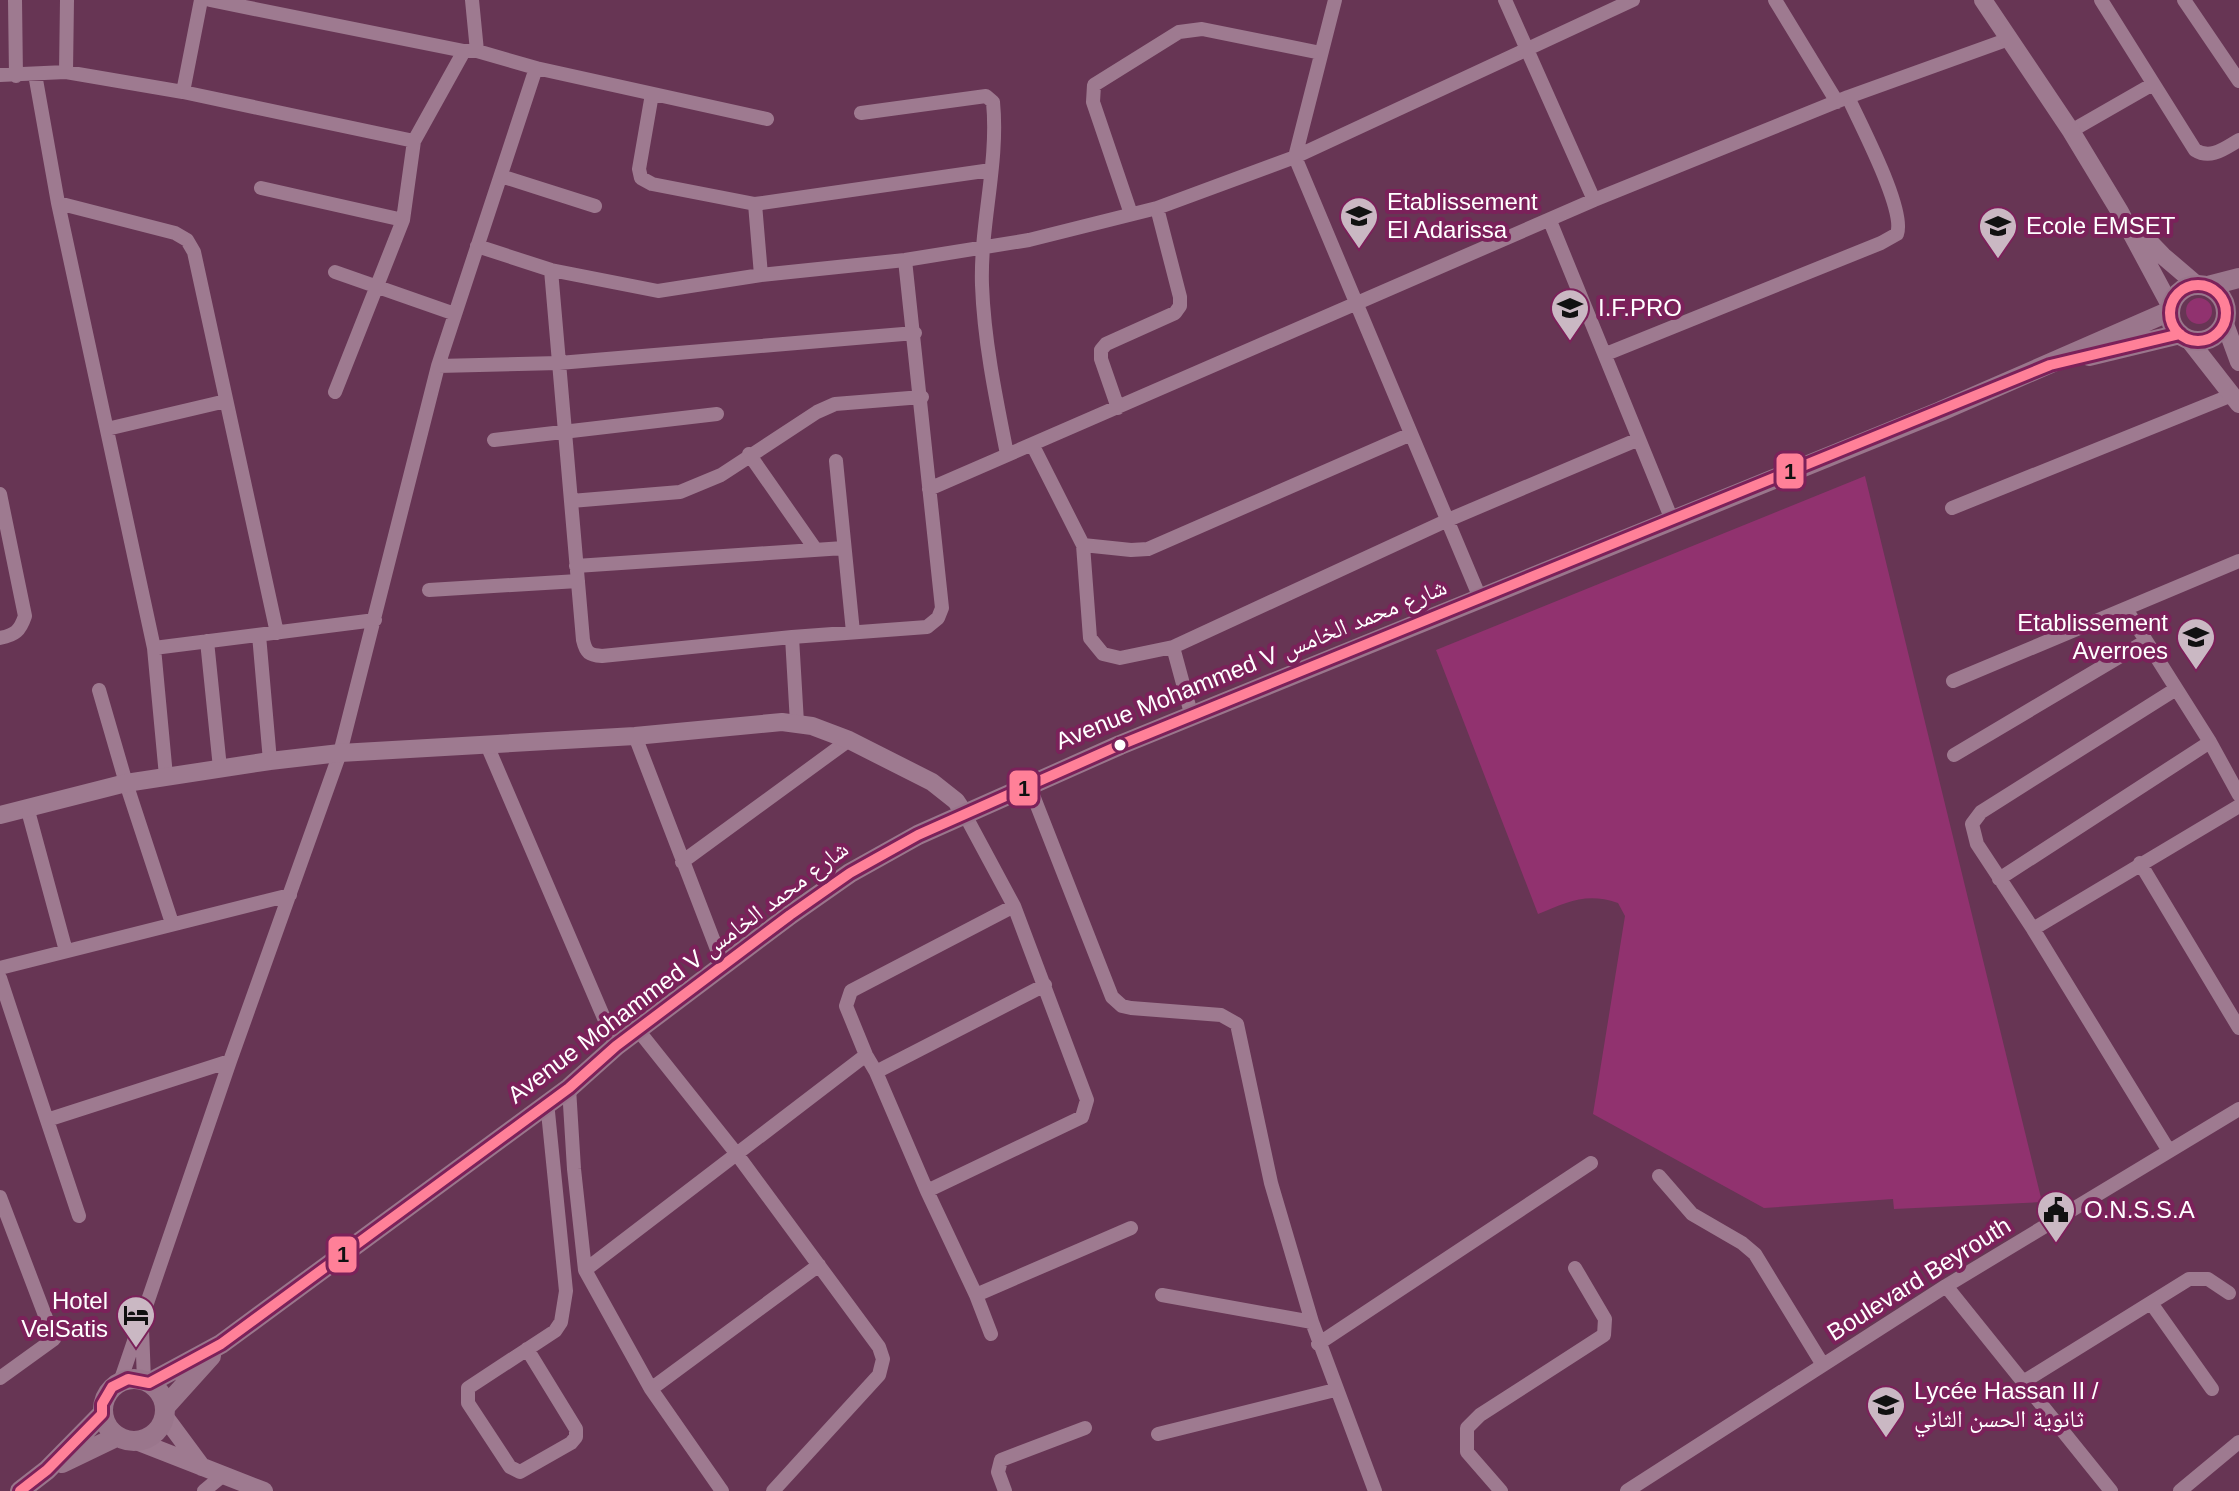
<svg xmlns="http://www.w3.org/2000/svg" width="2239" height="1491" viewBox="0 0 2239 1491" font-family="Arial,'Noto Naskh Arabic',sans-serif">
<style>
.green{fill:#91326f}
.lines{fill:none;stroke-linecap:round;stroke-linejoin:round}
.minor{stroke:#9e7a90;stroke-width:14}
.tertiary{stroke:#9e7a90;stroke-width:18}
.secondary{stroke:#9a768c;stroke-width:20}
.bus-1-casing{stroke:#7b215a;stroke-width:16}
.bus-1{stroke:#ff8098;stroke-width:10}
.bus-dot{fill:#fff;stroke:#7b215a;stroke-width:3}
.labels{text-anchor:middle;stroke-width:8;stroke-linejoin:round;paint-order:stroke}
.poi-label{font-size:24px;fill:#fff;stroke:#7b215a;text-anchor:start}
.street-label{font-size:24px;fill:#fff;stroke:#7b215a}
.line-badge{stroke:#7b215a;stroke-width:3}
.pale-badge-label{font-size:22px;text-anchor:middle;font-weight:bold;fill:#111}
</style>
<rect width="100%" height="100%" fill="#673554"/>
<path class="green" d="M2186 311a13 13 0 1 1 26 0a13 13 0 1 1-26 0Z
M 1865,476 L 2042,1202 L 1894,1209 L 1893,1199 L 1764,1208 L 1593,1114 L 1625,916 L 1618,903 C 1586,892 1568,902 1538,914 L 1436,650 Z"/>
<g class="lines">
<path class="minor" d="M 15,0 L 16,76
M 210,0 L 464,51 L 477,51 L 536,68 L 767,119
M 472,0 L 477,51
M 1335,0 L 1295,157 L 1480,598
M 1505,0 L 1594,200
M 1775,0 L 1837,102
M 2101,0 L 2195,150 C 2211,160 2225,148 2239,140
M 2184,0 L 2239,81
M 66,72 L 67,0
M 35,74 L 58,203 L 154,648 L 166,776
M 0,75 L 66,72 L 183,92 L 201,0
M 183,92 L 414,141
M 652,94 L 639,169 L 641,178 L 652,184 L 755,204 L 991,170
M 861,113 L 986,96 L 993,102 C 999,163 980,224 982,285 C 984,341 996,399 1007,454
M 2071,131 L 2153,84
M 501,176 L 595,206
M 261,188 L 403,220
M 58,203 L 175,233 L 187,240 L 194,252 L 277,633
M 755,204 L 761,275
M 1131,214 L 1093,102 L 1094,85 L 1179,32 L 1202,29 L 1321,53
M 1550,221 L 1672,520
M 477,246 L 551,270 L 658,291 L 761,275 L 905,260 L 1029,240 L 1157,208 L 1295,157 L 1633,0
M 551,270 L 583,640 C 586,653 589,655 602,656 L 792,637
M 335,272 L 455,314
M 1606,354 L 1881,243 L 1897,234 C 1906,210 1860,124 1848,97
M 438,366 L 559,363 L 915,333
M 335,392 L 403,220 L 414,141 L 464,51
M 1118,408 L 1101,359 L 1101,350 L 1106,344 L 1175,313 L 1180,306 L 1180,297 L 1157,208
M 107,429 L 226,401
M 494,440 L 717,414
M 1033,446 L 1083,545 L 1131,550 L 1148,549 L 1411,434
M 749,454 L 816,550
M 836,461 L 853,632
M 929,489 L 1594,200 L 1848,97 L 2009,39
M 0,494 L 25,616 C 20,631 15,635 0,638
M 571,501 L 680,492 L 721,475 L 817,412 L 835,404 L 922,397
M 1952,508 L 2232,395
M 1083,545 L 1090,638 L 1103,654 L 1120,658 L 1173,647
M 576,566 L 844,548
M 429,590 L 578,581
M 2126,609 L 2210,742 L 2239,795
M 259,635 L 270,761
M 207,641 L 220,768
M 154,648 L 375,620
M 1953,681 L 2239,561
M 99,690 L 126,783 L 172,923
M 1192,717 L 1173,647 L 1448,520 L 1639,439
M 797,723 L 792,637 L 927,627 L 938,618 L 942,608 L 905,260
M 635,736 L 723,965
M 487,745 L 616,1046
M 1954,755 L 2146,641
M 1029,785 L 1112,997 L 1122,1006 L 1131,1008 L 1221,1015 L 1237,1024 L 1271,1183 L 1312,1322 L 1375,1491
M 27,807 L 66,951
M 682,862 L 849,740
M 2140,863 L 2239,1028
M 1999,879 L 2210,742
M 2033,929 L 2239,806
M 0,968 L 290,895
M 0,978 L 47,1120 L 230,1061
M 638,1030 L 736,1153 L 879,1347 L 883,1359 L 879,1375 L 773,1491
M 876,1072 L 1045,985
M 569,1088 L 574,1169 L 585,1270 L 651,1389 L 722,1491
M 47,1120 L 79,1216
M 2169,1151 L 2033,929 L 1977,844 L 1972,824 L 1981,812 L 2176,689
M 1659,1176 L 1692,1214 L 1742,1243 L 1755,1254 L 1823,1365
M 927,1191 L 1082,1117 L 1087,1100 L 1014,906 L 964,813
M 0,1197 L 54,1339 L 0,1378
M 585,1270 L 866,1055
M 1946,1286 L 2111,1491
M 976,1295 L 1131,1228
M 1162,1295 L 1312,1322
M 2151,1303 L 2212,1389
M 142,1329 L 144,1380
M 991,1334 L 976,1295 L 927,1191 L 876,1072 L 866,1055 L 846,1006 L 851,991 L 1014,906
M 1318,1344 L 1591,1163
M 527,1349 L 576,1429 L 576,1437 L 571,1443 L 520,1472 L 510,1467 L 468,1403 L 468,1388 L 555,1331 L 561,1322 L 566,1291 L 547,1102
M 120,1382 L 230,1061 L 340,753 L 438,366 L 536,68
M 2023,1382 L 2189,1279 L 2208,1279 L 2229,1293
M 651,1389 L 819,1265
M 1158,1434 L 1335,1390
M 204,1491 L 222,1476
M 1005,1491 L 998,1472 L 1001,1460 L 1085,1428
M 1501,1491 L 1467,1452 L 1467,1428 L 1480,1415 L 1604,1335 L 1605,1319 L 1575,1268
M 1627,1491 L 1946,1286 L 2239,1109
M 2180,1491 L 2239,1442"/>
<path class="tertiary" d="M 1983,0 L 2071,131 L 2120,212 L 2171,307
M 2135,227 L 2163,256 L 2197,285
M 2225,324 L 2239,362
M 2189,340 L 2239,404
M 0,815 L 126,783 L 270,761 L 340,753 L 635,736 L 782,722 L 812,726 L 849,740 L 932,782 L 956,801 L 964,813
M 165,1417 L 202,1467
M 139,1442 L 264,1491"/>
<path class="secondary" d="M2170 313a28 28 0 1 1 56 0a28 28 0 1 1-56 0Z
M 2208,286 L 2239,278
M 2089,356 L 2180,334
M103 1410a31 31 0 1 1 62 0a31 31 0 1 1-62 0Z
M 149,1383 L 221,1344 L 569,1088 L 616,1046 L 790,915 L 850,873 L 918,835 L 1120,745 L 1941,411 L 2170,311
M 165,1407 L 211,1356
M 62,1463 L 116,1437
M 20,1491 L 47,1470 L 102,1414"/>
<g class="bus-1-casing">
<path id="bus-1" d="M2170 313a28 28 0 1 1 56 0a28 28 0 1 1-56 0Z
M 20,1491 L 47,1470 L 102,1414 L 102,1404 L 112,1387 L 128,1379 L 149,1383 L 221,1344 L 569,1088 L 616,1046 L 790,915 L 850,873 L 918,835 L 1120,745 L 2050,365 L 2180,334"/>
</g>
<use href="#bus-1" class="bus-1"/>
</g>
<defs>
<g id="school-pin" transform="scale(2)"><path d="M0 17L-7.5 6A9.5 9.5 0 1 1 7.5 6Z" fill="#cab8c3" stroke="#7b215a"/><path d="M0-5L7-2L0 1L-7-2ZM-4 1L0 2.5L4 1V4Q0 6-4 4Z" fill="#111"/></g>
<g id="university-pin" transform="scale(2)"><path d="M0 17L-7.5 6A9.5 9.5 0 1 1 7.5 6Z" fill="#cab8c3" stroke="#7b215a"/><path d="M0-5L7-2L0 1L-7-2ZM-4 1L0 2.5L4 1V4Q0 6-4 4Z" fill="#111"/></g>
<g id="civic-pin" transform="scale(2)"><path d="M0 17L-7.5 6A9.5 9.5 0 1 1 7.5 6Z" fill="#cab8c3" stroke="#7b215a"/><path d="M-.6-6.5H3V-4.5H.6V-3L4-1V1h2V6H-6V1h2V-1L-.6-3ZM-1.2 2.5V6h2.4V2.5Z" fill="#111"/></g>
<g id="hotel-pin" transform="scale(2)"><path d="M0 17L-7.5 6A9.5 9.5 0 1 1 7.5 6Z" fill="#cab8c3" stroke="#7b215a"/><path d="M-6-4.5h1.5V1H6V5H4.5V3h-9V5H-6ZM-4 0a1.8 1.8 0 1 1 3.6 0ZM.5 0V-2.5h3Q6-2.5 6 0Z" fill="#111"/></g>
</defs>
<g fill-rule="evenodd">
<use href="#school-pin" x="1359" y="216"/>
<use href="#university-pin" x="1998" y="226"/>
<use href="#university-pin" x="1570" y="308"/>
<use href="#university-pin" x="2196" y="637"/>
<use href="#civic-pin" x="2056" y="1210"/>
<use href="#hotel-pin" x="136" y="1315"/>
<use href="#school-pin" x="1886" y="1405"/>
</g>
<circle class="bus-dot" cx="1120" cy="745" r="7"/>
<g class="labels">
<g class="poi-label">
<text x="1387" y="210">Etablissement<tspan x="1387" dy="28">El Adarissa</tspan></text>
<text x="2026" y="234">Ecole EMSET</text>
<text x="1598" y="316">I.F.PRO</text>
<text x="2168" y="631" text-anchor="end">Etablissement<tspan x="2168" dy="28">Averroes</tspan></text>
<text x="2084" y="1218">O.N.S.S.A</text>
<text x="108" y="1309" text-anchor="end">Hotel<tspan x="108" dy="28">VelSatis</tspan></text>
<text x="1914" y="1399">Lycée Hassan II /<tspan x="1914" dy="28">ثانوية الحسن الثاني</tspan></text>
</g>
<g class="street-label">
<text transform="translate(1251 664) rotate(-22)" y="8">Avenue Mohammed V شارع محمد الخامس</text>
<text transform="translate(678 972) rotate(-37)" y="8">Avenue Mohammed V شارع محمد الخامس</text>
<text transform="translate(1919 1279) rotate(-32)" y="8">Boulevard Beyrouth</text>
</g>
</g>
<g class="line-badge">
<rect x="1775" y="452" width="30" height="38" rx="8" fill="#ff8098"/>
<rect x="1008" y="769" width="31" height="38" rx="8" fill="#ff8098"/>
<rect x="327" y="1235" width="31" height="39" rx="8" fill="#ff8098"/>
</g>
<g class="pale-badge-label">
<text x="1790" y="479">1</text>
<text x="1024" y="796">1</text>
<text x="343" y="1262">1</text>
</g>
</svg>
